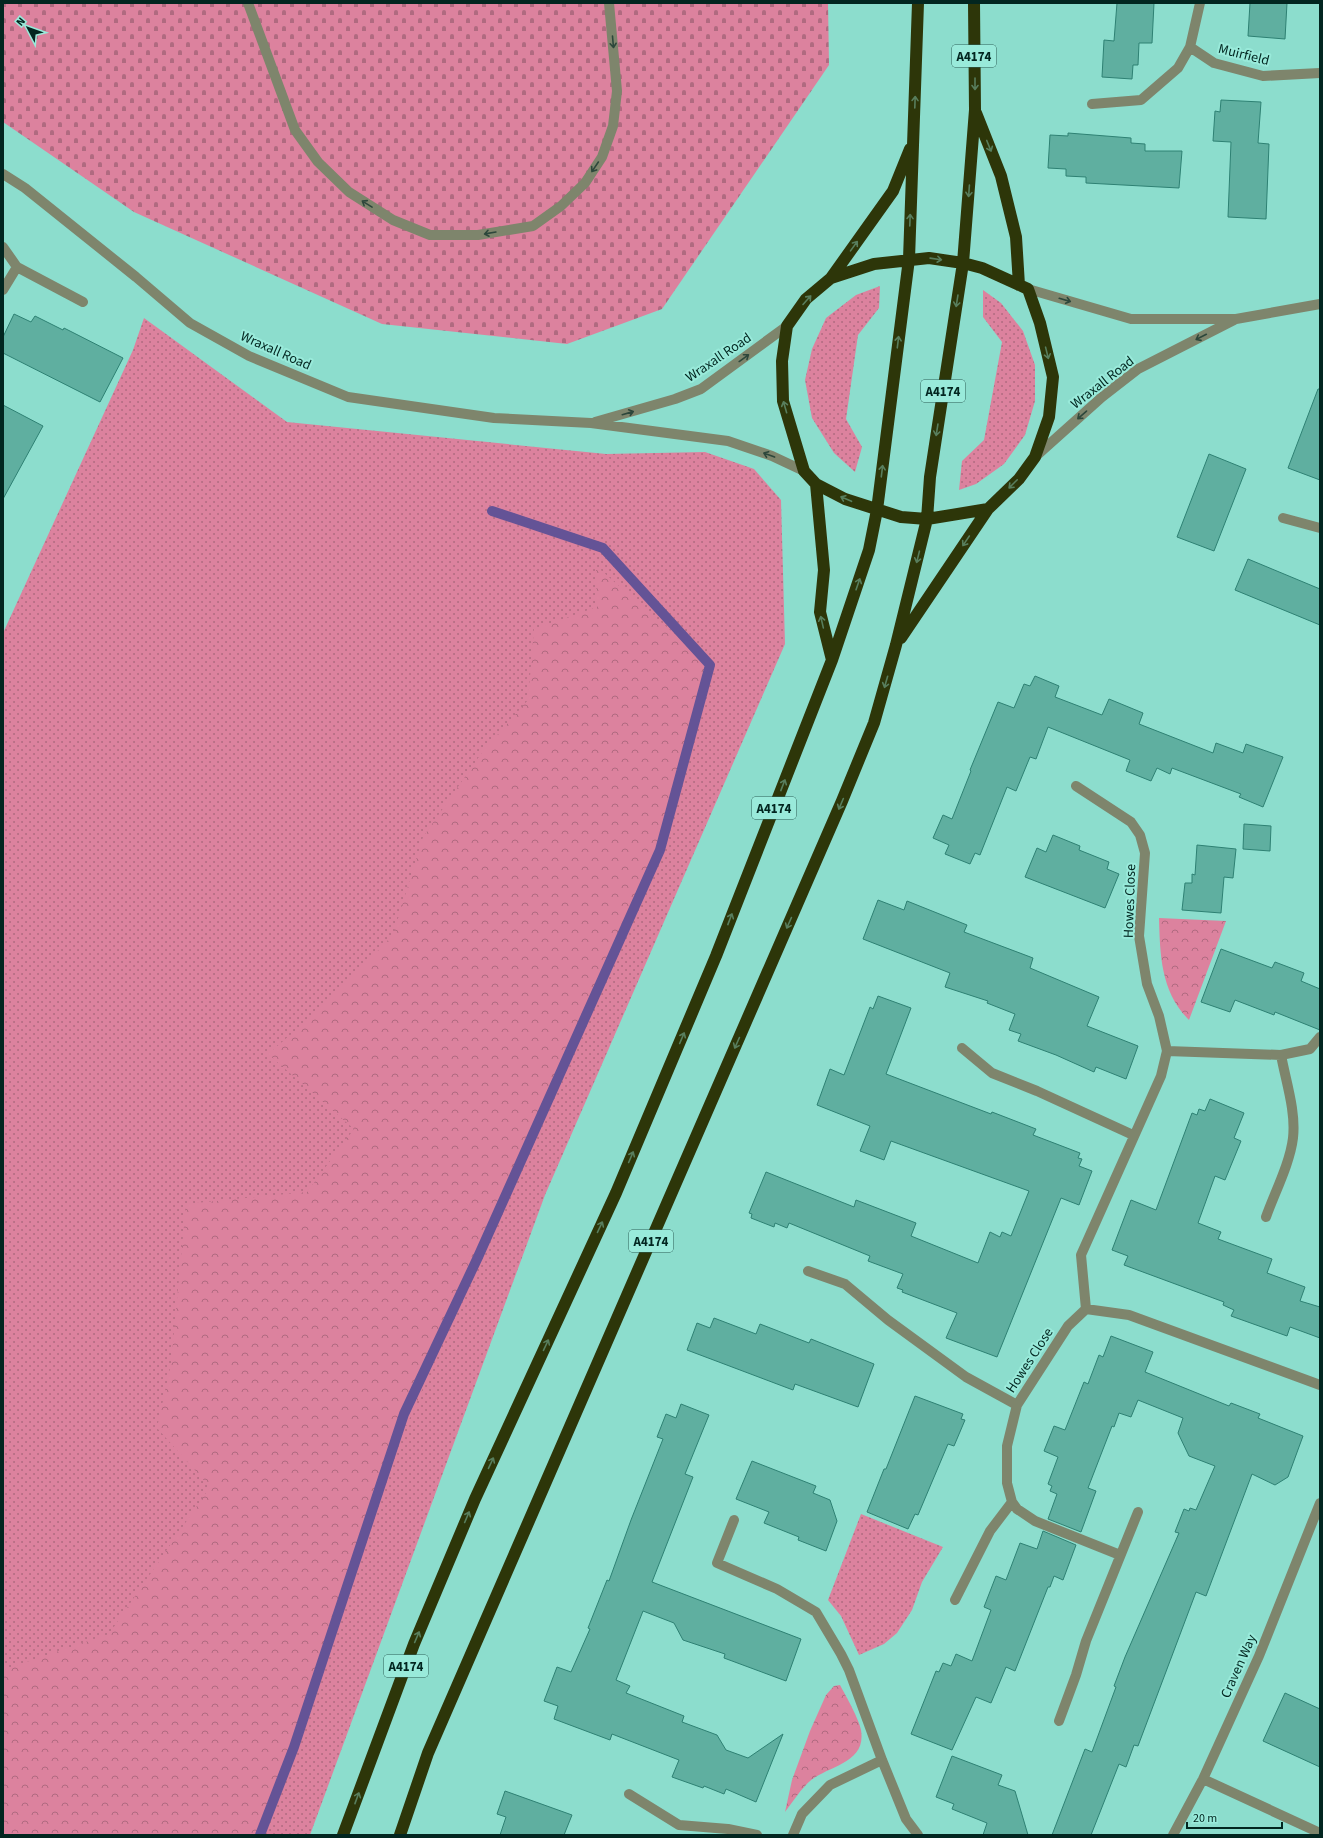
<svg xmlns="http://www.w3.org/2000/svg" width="1323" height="1838" viewBox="0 0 1323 1838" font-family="'Source Sans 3',sans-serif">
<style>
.grass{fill:url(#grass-dots)}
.forest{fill:url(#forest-crowns)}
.cemetery{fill:url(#cemetery-stones)}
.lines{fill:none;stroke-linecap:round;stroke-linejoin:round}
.stream{stroke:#645396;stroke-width:10}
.building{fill:#5fafa0;stroke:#2e8173}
.minor{stroke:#7e856c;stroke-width:10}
.highway{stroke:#2d3609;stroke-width:12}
.oneway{stroke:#2d473b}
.oneway2{stroke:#587e5d}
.labels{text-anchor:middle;stroke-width:4;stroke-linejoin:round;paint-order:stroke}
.shield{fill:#99eada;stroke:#2f6158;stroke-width:1}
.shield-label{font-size:13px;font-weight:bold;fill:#022620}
.street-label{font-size:14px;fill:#022620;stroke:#99eada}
</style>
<defs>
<pattern id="grass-dots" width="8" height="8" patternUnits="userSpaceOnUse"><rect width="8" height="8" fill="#dc829e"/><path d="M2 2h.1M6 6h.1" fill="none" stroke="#b06a80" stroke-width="1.8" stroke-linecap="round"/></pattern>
<pattern id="forest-crowns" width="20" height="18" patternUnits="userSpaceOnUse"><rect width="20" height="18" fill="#dc829e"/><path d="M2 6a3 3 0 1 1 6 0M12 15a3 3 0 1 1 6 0" fill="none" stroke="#b06a80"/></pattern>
<pattern id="cemetery-stones" width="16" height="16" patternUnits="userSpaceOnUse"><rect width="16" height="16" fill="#dc829e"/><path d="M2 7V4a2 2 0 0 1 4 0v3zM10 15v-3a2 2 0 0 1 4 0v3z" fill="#b06a80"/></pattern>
</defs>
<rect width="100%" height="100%" fill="#8cddcd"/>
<path class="grass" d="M 880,286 L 879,308 L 858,335 L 846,419 L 862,447 L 855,472 L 834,453 L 812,418 L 805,380 L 812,349 L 826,318 L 856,295 Z
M 983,290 L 1001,303 L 1023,331 L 1035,365 L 1035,401 L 1025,435 L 1004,464 L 976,484 L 959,490 L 962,461 L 984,440 L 1002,342 L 983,317 Z
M 144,318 L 287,422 L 606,454 L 705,452 L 754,469 L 781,500 L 785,644 L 545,1195 L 310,1835 L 3,1835 L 3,633 L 133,350 Z
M 861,1514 L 943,1547 L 922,1582 L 912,1610 L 897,1633 L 884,1644 L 859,1655 L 841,1616 L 828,1600 Z"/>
<path class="forest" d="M 596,566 L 706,661 L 697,715 L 662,843 L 380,1486 L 289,1760 L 258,1835 L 3,1835 L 3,1670 L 109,1634 L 210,1487 L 157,1428 L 171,1364 L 186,1204 L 307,1192 L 354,1129 L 268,1054 L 324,1006 L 393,935 L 423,837 L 483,751 L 528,700 L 534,629 L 597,607 Z
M 1159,918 L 1226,921 L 1189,1020 C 1161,992 1160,956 1159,918 Z
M 840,1685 C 846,1696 859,1719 861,1730 C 867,1766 823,1765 806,1785 C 798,1793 792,1803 785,1812 L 792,1780 L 810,1731 L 826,1695 L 834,1686 Z"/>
<path class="cemetery" d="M 3,3 L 828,3 L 829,65 L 662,309 L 567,344 L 382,324 L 134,212 L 3,122 Z"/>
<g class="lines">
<path class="stream" d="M 260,1835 L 294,1747 L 404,1414 L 478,1257 L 660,850 L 710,665 L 603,548 L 492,511"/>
</g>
<path class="building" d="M 1117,3 L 1154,3 L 1152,43 L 1139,43 L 1138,65 L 1133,65 L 1132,79 L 1102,77 L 1104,40 L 1114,41 Z
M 1250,3 L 1287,3 L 1285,39 L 1248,36 Z
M 1221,100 L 1261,102 L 1258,143 L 1269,144 L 1266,219 L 1228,217 L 1231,142 L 1213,141 L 1215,111 L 1220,112 Z
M 1068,133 L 1131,138 L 1131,143 L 1145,144 L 1145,151 L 1182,151 L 1179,188 L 1086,183 L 1086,177 L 1066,176 L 1066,169 L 1048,168 L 1050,135 L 1068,136 Z
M 14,314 L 31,322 L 35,316 L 63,330 L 64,328 L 123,358 L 100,402 L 3,353 L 3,337 Z
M 1318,389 L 1320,389 L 1320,480 L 1288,468 Z
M 3,405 L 43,426 L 3,499 Z
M 1209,454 L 1246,469 L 1214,551 L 1177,537 Z
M 1248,559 L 1320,589 L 1320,625 L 1235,590 Z
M 1035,676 L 1059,686 L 1055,697 L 1102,715 L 1109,699 L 1143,713 L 1139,724 L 1213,753 L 1216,743 L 1243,753 L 1246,744 L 1283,757 L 1263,807 L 1239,797 L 1241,794 L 1172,768 L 1170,774 L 1157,768 L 1151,781 L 1126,771 L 1130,760 L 1048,727 L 1036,759 L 1030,757 L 1016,791 L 1007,787 L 980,855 L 975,853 L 970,864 L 945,854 L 949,845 L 933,838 L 943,815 L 952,819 L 971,771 L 970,770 L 998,702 L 1014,708 L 1024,684 L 1030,686 Z
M 1244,824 L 1271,826 L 1270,851 L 1243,849 Z
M 1053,835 L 1080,846 L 1079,850 L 1109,862 L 1107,869 L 1119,874 L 1105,908 L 1025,877 L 1037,848 L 1046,852 Z
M 1197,845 L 1236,849 L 1233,878 L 1224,877 L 1221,913 L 1182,910 L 1185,883 L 1192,883 L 1192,874 L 1195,875 Z
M 878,900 L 904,910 L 907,901 L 967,925 L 964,932 L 1033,958 L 1030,968 L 1099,997 L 1087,1026 L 1138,1046 L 1126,1079 L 1096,1067 L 1094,1072 L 1056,1055 L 1018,1041 L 1021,1034 L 1009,1030 L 1015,1014 L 987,1003 L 988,1001 L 945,987 L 950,973 L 863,939 Z
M 1221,949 L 1272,968 L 1275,962 L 1304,973 L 1301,981 L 1320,989 L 1320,1030 L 1275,1012 L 1274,1015 L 1235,1000 L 1230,1012 L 1201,1002 Z
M 878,996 L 911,1008 L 886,1074 L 991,1114 L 992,1112 L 1036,1129 L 1033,1135 L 1080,1153 L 1078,1158 L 1082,1159 L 1079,1166 L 1092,1171 L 1079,1205 L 1061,1198 L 997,1357 L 946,1338 L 957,1313 L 902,1292 L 903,1290 L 897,1288 L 903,1274 L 868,1261 L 870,1256 L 789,1223 L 787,1228 L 775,1223 L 774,1227 L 751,1218 L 752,1214 L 749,1213 L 766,1172 L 854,1207 L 856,1200 L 916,1223 L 911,1236 L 978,1263 L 990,1232 L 1000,1237 L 1002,1232 L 1011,1236 L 1029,1191 L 891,1141 L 884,1160 L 860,1151 L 870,1126 L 817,1105 L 830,1069 L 844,1075 L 870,1007 L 873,1009 Z
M 1210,1099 L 1244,1113 L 1234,1138 L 1241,1141 L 1225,1180 L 1215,1176 L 1198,1223 L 1221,1232 L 1218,1239 L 1272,1259 L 1267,1273 L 1305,1287 L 1300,1301 L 1320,1307 L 1320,1338 L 1290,1327 L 1287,1336 L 1231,1316 L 1234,1310 L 1223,1305 L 1224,1302 L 1124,1265 L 1128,1256 L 1112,1250 L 1131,1200 L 1156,1210 L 1192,1113 L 1197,1115 L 1199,1109 L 1205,1111 Z
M 714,1318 L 756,1334 L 760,1324 L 809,1343 L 811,1339 L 874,1364 L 858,1407 L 795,1384 L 793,1390 L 687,1350 L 697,1323 L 710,1328 Z
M 1111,1336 L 1153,1352 L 1145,1372 L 1229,1406 L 1231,1403 L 1260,1414 L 1258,1418 L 1303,1436 L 1288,1477 L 1275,1485 L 1252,1474 L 1206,1596 L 1196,1592 L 1138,1746 L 1134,1745 L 1126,1767 L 1119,1764 L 1091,1835 L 1052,1835 L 1085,1749 L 1092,1752 L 1116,1687 L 1114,1686 L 1125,1657 L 1179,1533 L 1175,1532 L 1184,1509 L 1189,1511 L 1190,1508 L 1196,1510 L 1215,1466 L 1189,1456 L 1178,1433 L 1183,1418 L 1138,1400 L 1131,1417 L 1119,1413 L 1114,1427 L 1112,1426 L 1088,1488 L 1096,1491 L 1081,1532 L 1048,1519 L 1057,1494 L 1050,1491 L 1052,1486 L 1048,1484 L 1058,1457 L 1044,1451 L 1054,1426 L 1065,1430 L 1084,1382 L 1088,1384 L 1099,1355 L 1103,1357 Z
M 915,1396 L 963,1414 L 961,1419 L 965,1420 L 954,1446 L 948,1444 L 918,1515 L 915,1514 L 908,1529 L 867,1512 L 884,1469 L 886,1469 Z
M 681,1404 L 709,1415 L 685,1474 L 693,1477 L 652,1582 L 801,1639 L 786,1681 L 724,1658 L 725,1654 L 683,1640 L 674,1623 L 643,1611 L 616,1680 L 630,1686 L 626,1693 L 684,1716 L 682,1722 L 717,1735 L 726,1750 L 748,1758 L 783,1734 L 756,1802 L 726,1789 L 724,1794 L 704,1786 L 703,1788 L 672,1777 L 679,1760 L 612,1734 L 610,1740 L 554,1719 L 558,1706 L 544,1701 L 557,1667 L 571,1672 L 590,1629 L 588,1628 L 607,1580 L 609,1581 L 631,1520 L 663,1439 L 657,1437 L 666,1414 L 676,1418 Z
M 752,1461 L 816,1486 L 813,1493 L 830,1500 L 837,1521 L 826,1551 L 798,1540 L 799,1537 L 764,1523 L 769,1512 L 736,1499 Z
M 1043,1531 L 1076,1545 L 1063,1580 L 1054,1576 L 1050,1587 L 1048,1587 L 1015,1671 L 1006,1667 L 991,1703 L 976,1697 L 952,1750 L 911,1734 L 936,1671 L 939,1672 L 943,1663 L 951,1666 L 956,1654 L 972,1661 L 991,1610 L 984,1607 L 996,1576 L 1006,1580 L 1020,1543 L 1037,1549 Z
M 1285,1693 L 1320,1709 L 1320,1767 L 1263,1741 Z
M 952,1756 L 1002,1775 L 998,1785 L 1015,1791 L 1028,1835 L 983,1835 L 987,1823 L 952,1809 L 954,1804 L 936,1797 Z
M 505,1791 L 572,1815 L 564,1835 L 500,1835 L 506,1817 L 497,1814 Z"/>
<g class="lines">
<path class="minor" d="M 248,3 L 295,130 L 318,162 L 349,192 L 393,220 L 430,235 L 478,235 L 533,226 L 561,206 L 585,183 L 602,157 L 613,126 L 617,91 L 609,3
M 1200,3 L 1190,47 L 1214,63 L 1263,76 L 1320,73
M 1092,104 L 1141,100 L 1178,68 L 1190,47
M 3,174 L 25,188 L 136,277 L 190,323 L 249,356 L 348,397 L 494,418 L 591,423 L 728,441 L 772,456 L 804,471
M 3,247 L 17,267
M 1028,289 L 1131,319 L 1236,319 L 1320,304
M 3,290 L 17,267 L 83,302
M 595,422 L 675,399 L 701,389 L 787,326
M 1035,457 L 1102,397 L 1138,369 L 1234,320
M 1283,518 L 1320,528
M 1076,786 L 1131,822 L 1140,835 L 1145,853 L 1139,936 L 1147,984 L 1159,1016 L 1167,1051 L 1161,1076 L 1081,1255 L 1086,1309
M 962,1048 L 992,1073 L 1037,1091 L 1133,1135
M 1167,1051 L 1281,1055 L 1310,1049 L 1320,1037
M 1266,1217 C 1275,1192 1290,1163 1293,1138 C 1296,1111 1286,1082 1281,1055
M 808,1271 L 845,1284 L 888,1320 L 966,1377 L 1017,1405
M 734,1520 L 717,1563 L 777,1589 L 816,1612 L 841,1654 L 849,1670 L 882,1760 L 906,1819 L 918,1835
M 1120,1555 L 1035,1521 L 1017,1509 L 1012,1502 L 1007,1483 L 1007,1446 L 1017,1405 L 1068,1326 L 1086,1309 L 1129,1315 L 1320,1385
M 955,1600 L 990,1531 L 1012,1502
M 1059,1721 L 1076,1675 L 1086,1641 L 1138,1512
M 1203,1779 L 1320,1833
M 629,1794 L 679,1825 L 728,1829 L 757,1835
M 793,1835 L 802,1814 L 830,1785 L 882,1760
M 1173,1835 L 1203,1779 L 1259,1656 L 1320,1503"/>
<path class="highway" d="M 976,113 L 1001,176 L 1016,237 L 1019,285
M 831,278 L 893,191 L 910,149
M 816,484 L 824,570 L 820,612 L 832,660
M 901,638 L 988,509 L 1019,479 L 1035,457 L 1049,417 L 1053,377 L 1040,323 L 1028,289 L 982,268 L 963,263 L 929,258 L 874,264 L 831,278 L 806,299 L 787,326 L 782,361 L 783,401 L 804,471 L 816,484 L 845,499 L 901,517 L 927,519 L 988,509
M 343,1835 L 414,1644 L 475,1499 L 616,1193 L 716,956 L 832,660 L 869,550 L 877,510 L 909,259 L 918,3
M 400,1835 L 428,1753 L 842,801 L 874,723 L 896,645 L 927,519 L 930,477 L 963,263 L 975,110 L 974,3"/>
</g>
<defs><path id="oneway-shaft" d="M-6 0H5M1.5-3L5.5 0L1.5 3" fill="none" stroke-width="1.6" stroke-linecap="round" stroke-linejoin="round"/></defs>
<g class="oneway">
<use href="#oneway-shaft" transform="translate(613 42) rotate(85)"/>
<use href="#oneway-shaft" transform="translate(595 167) rotate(124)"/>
<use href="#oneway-shaft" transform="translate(367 204) rotate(-148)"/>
<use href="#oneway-shaft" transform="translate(490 233) rotate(170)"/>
<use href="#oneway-shaft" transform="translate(1065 300) rotate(16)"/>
<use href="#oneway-shaft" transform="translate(1201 337) rotate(153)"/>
<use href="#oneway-shaft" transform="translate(744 358) rotate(-36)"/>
<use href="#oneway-shaft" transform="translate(628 413) rotate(-16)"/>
<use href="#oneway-shaft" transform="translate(1082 415) rotate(139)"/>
<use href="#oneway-shaft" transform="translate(769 455) rotate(-160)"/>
</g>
<g class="oneway2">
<use href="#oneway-shaft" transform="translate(975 84) rotate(90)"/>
<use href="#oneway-shaft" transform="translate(915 102) rotate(-88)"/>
<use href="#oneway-shaft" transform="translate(989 146) rotate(68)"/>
<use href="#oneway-shaft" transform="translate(969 191) rotate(94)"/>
<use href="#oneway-shaft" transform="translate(910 220) rotate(-88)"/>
<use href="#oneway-shaft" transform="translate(854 246) rotate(-54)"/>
<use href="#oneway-shaft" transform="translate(936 259) rotate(8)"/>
<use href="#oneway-shaft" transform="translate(807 300) rotate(-48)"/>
<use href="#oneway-shaft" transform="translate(957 301) rotate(99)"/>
<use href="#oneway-shaft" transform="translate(898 342) rotate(-83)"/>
<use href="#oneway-shaft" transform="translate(1047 353) rotate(76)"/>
<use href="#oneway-shaft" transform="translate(785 407) rotate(-106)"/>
<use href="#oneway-shaft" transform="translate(937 430) rotate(99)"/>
<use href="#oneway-shaft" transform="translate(882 471) rotate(-83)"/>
<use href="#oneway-shaft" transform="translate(1013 484) rotate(135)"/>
<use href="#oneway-shaft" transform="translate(846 499) rotate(-157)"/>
<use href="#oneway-shaft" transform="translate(966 541) rotate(124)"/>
<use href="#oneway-shaft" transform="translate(918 557) rotate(104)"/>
<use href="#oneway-shaft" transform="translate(858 584) rotate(-71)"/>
<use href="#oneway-shaft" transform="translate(822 622) rotate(-103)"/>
<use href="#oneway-shaft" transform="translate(886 682) rotate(106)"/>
<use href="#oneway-shaft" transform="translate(783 785) rotate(-69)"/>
<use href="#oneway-shaft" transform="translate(841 804) rotate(113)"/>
<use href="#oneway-shaft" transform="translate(730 919) rotate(-69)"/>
<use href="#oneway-shaft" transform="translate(789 923) rotate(114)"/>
<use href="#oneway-shaft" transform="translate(682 1038) rotate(-67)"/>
<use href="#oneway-shaft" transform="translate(737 1043) rotate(114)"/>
<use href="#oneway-shaft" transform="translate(631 1157) rotate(-67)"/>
<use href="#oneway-shaft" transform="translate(600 1227) rotate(-65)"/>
<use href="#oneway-shaft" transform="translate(546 1345) rotate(-65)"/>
<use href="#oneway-shaft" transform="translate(491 1463) rotate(-65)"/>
<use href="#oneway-shaft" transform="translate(467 1517) rotate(-67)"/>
<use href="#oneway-shaft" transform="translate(417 1637) rotate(-67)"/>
<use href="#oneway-shaft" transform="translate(357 1798) rotate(-70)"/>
</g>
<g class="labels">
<g class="shield">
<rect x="952" y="45" width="44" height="22" rx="3"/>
<rect x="921" y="380" width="44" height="22" rx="3"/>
<rect x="752" y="797" width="44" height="22" rx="3"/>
<rect x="629" y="1230" width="44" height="22" rx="3"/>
<rect x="384" y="1655" width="44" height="22" rx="3"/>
</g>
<g class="shield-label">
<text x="974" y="61">A4174</text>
<text x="943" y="396">A4174</text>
<text x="774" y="813">A4174</text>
<text x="651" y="1246">A4174</text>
<text x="406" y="1671">A4174</text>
</g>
<g class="street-label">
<text transform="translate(1244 54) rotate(14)" y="5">Muirfield</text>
<text transform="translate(276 350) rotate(24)" y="5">Wraxall Road</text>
<text transform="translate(718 357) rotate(-34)" y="5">Wraxall Road</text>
<text transform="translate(1102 382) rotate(-38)" y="5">Wraxall Road</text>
<text transform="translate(1129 901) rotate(-88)" y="5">Howes Close</text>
<text transform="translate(1029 1360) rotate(-57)" y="5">Howes Close</text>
<text transform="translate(1238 1666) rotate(-66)" y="5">Craven Way</text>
</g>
</g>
<rect width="1323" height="1838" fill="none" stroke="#022620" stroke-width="8"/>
<g transform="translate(28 28) rotate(311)" stroke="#99eada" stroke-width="3" paint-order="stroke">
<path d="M0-3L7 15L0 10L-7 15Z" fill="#022620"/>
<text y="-6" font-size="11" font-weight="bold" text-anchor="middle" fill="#022620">N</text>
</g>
<path d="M1187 1822v6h95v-6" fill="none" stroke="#022620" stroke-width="2"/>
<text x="1193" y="1822" font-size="12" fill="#022620" stroke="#99eada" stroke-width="3" paint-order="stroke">20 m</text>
</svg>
